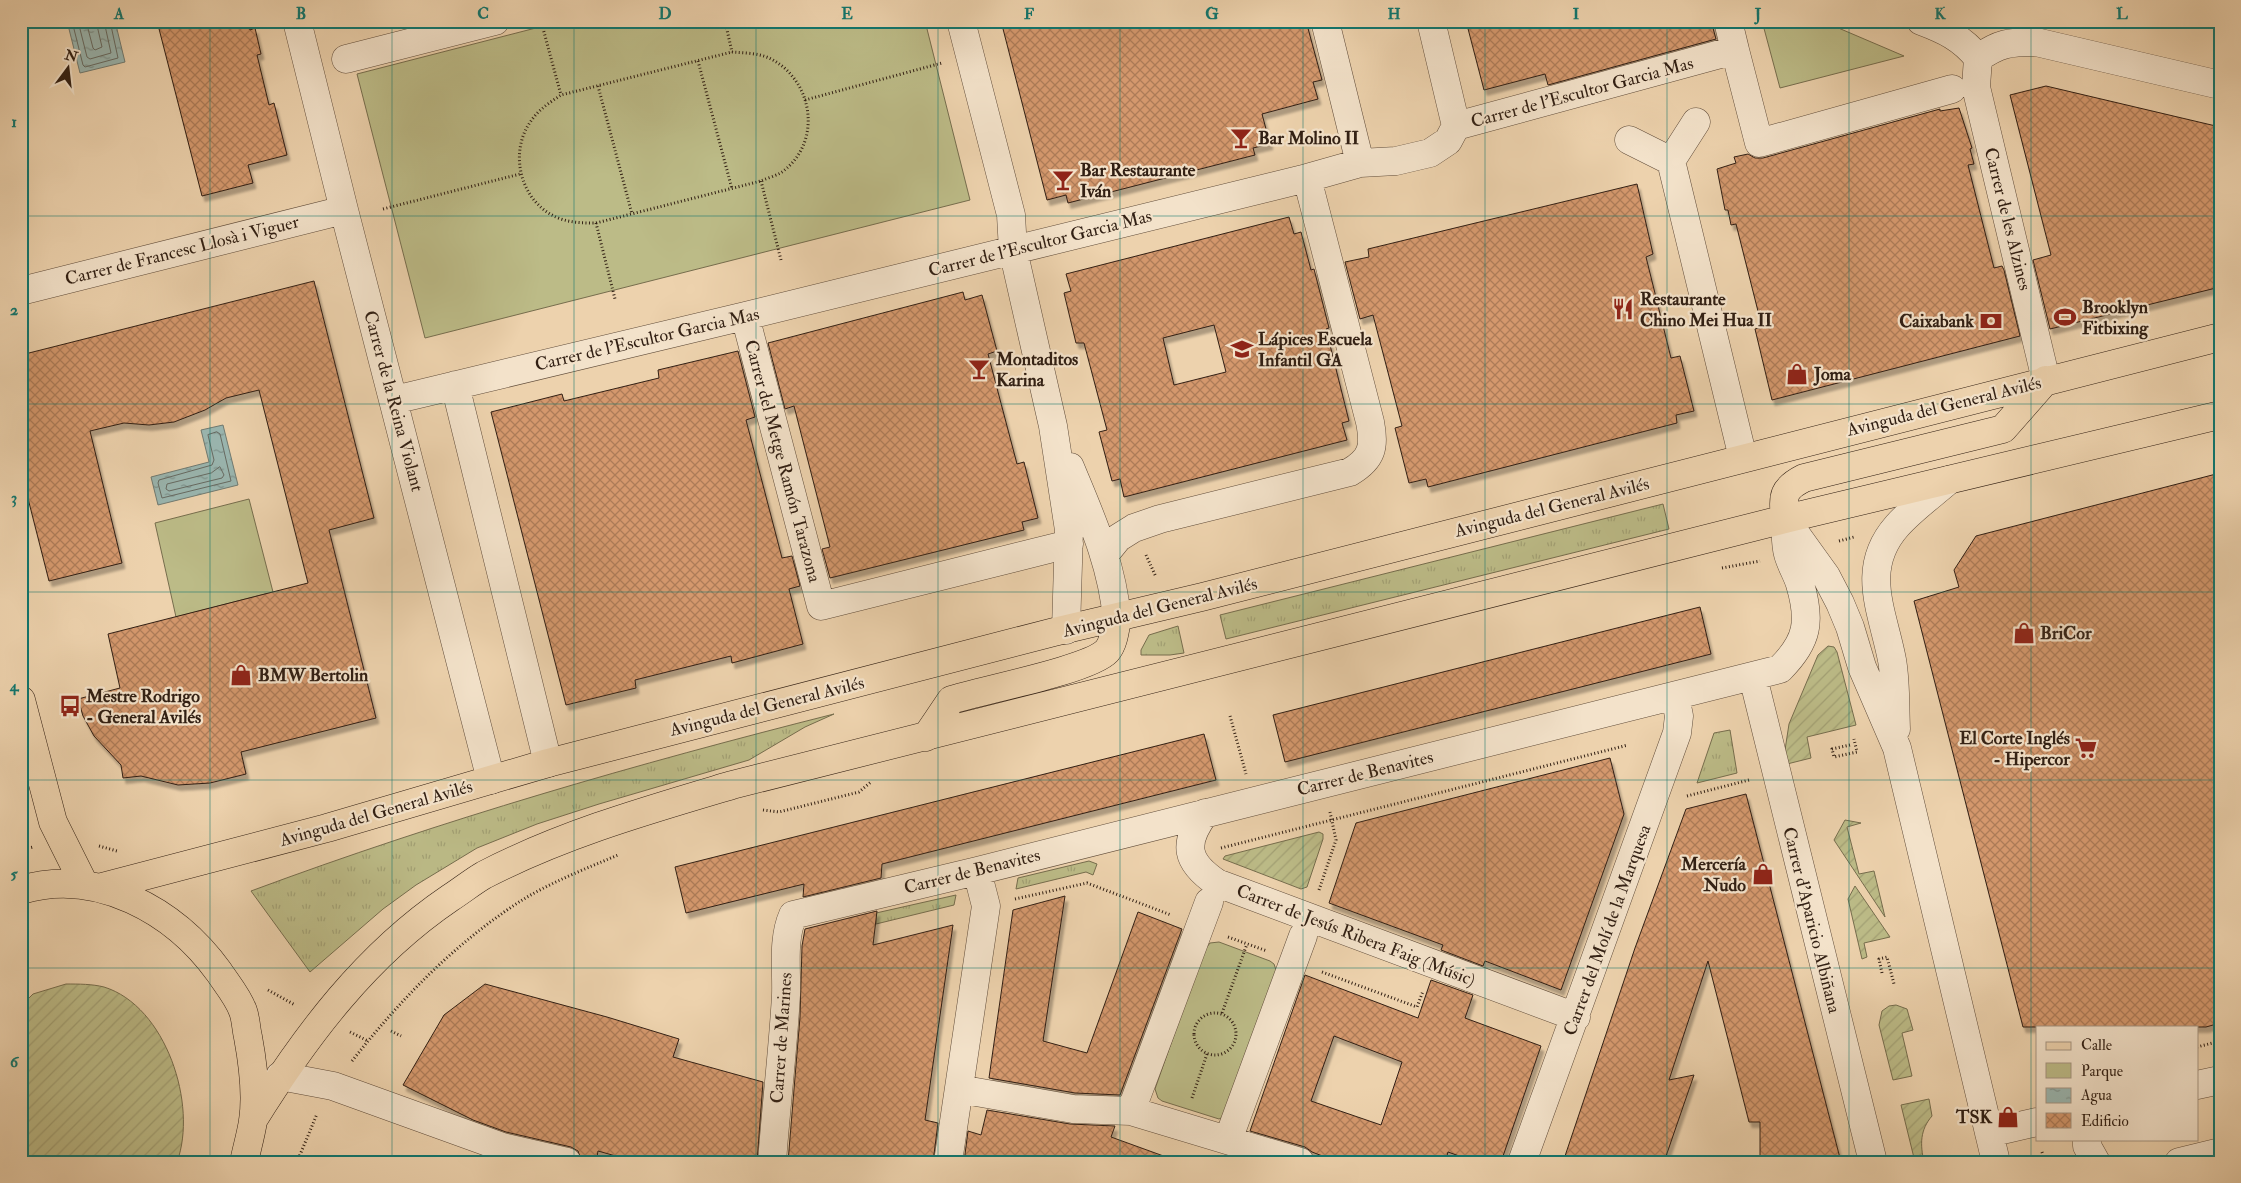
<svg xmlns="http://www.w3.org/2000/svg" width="2241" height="1183" viewBox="0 0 2241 1183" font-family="'IM FELL Double Pica',serif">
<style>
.grass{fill:url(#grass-tufts);stroke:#766d4d}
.park{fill:#bcbb87;stroke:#766d4d}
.garden{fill:url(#garden-furrows);stroke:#766d4d}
.water{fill:url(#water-ripples);stroke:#707a71}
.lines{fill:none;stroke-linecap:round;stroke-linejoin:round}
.shore{stroke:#666a62;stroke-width:1}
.building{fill:url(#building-cross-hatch);stroke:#311f13;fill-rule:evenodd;filter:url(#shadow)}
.street-casing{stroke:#604c3a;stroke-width:29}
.primary-casing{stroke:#311f13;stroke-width:29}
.path{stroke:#311f13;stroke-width:3;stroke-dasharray:1 2.5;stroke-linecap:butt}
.street{stroke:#f3e2ca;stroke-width:28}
.primary{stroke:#edd2ad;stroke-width:28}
.grid{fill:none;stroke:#0f766e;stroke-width:1;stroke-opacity:0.55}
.labels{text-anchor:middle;stroke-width:4.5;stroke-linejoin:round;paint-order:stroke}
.street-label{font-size:18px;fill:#311f13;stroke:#f3e2ca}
.poi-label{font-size:18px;font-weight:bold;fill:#311f13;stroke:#f3e2ca;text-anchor:start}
.neatline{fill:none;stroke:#0f766e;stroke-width:2}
.grid-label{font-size:16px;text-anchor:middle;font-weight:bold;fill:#0f766e}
</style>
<defs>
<pattern id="grass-tufts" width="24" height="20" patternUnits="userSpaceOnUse" patternTransform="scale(1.25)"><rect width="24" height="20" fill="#bcbb87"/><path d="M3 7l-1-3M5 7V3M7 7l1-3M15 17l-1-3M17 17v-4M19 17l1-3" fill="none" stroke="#a2a074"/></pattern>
<pattern id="garden-furrows" width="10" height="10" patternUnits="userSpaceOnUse" patternTransform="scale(1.25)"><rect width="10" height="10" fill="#bcbb87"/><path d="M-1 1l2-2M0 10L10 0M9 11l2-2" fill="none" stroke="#a2a074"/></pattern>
<pattern id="water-ripples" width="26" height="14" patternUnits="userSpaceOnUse" patternTransform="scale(1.25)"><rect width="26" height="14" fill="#9ab6b0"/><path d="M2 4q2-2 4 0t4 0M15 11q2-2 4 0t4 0" fill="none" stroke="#7e938e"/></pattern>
<pattern id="building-cross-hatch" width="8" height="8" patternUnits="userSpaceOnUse" patternTransform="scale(1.25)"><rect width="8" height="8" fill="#d4986d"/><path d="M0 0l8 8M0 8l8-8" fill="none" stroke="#ad7b58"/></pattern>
<filter id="shadow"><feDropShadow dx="3" dy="5.5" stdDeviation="1" flood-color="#0004"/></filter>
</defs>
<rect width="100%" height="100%" fill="#edd2ad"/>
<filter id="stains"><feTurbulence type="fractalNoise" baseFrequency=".004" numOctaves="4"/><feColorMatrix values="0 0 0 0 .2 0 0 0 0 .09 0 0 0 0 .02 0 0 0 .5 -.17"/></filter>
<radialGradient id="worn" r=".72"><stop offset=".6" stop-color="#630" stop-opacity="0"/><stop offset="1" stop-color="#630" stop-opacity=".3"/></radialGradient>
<path class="grass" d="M 1663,504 L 1669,529 L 1226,639 L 1220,615 Z
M 1178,626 L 1184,653 L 1170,655 L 1141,655 L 1141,650 L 1149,635 Z
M 834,714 L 805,727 L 749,760 L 599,804 L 537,824 L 477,848 L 416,885 L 383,909 L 310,972 L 251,891 C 442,820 636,764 834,714 Z
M 1730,730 L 1737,773 L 1697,783 L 1714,733 Z
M 1089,861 L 1097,864 L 1093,875 L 1086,872 L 1016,889 L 1018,878 Z
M 956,895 L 954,905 L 876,924 L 876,913 Z"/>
<path class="park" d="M 563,21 L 925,21 L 970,200 L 425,338 L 357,74 Z
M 1762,21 L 1822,21 L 1904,56 L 1780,88 Z
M 249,499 L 273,592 L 176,617 L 155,523 Z
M 1219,942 L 1270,961 L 1274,964 L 1277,973 L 1223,1117 L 1219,1119 L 1162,1101 L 1158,1098 L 1155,1089 L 1203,952 L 1210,943 Z"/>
<path class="garden" d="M 1828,646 L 1834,647 L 1837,652 L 1856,725 L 1807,737 L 1811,758 L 1787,764 L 1785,750 L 1789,724 L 1818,655 Z
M 1845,820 L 1861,823 L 1847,827 L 1859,874 L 1874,871 L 1885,917 L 1834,840 Z
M 1319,832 L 1323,834 L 1323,839 L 1307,887 L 1301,889 L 1223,859 L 1225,856 Z
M 1855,886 L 1890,937 L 1864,943 L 1867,957 L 1862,959 L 1848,899 Z
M 66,984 C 79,984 92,984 104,987 C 166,1006 198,1105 177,1162 L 21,1162 L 21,1006 L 33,994 Z
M 1896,1005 L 1907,1009 L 1913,1030 L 1902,1033 L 1912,1076 L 1893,1080 L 1879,1025 L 1882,1011 L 1889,1006 Z
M 1929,1099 L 1932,1116 C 1920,1130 1920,1144 1924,1162 L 1915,1162 L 1901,1105 Z"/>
<path class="water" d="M 67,21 L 115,21 L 125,62 L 80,73 Z
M 223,425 L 238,485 L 158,505 L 151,477 L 209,462 L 201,430 Z"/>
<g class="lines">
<path class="shore" d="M 72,21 L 83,65 L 85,67 L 118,58 L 110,21
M 78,21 L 87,57 L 90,59 L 111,53 L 104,21
M 86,21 L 93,48 L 95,50 L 102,47 L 96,21
M 217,432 L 220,434 L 231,481 L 162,498 L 158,483 L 159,480 L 212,465 L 214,460 L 208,435 Z
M 220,467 L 224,475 L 222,478 L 169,491 L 166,489 L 167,484 L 211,473 Z"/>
</g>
<path class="building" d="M 157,21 L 248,21 L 250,30 L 255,28 L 261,54 L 257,55 L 269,105 L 274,103 L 287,155 L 248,165 L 253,183 L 202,196 Z
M 1001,21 L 1306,21 L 1322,80 L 1313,82 L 1318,99 L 1262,114 L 1270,144 L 1253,148 L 1255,155 L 1068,203 L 1066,195 L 1047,200 Z
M 1466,21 L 1711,21 L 1716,39 L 1548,85 L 1545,74 L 1484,90 Z
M 2046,86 L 2220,127 L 2220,287 L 2050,329 L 2033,260 L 2051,255 L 2010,95 Z
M 1959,108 L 1972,148 L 1970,149 L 1974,164 L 1968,165 L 1994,268 L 2002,266 L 2004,270 L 2020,336 L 1772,400 L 1755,329 L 1762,327 L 1736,224 L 1731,225 L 1728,210 L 1725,210 L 1717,169 L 1736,163 L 1734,157 L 1748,154 L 1755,158 L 1763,158 L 1940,109 L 1940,111 Z
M 1637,184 L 1653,254 L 1646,257 L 1671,358 L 1680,356 L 1694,411 L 1676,415 L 1677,423 L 1428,487 L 1426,479 L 1409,483 L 1395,428 L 1402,426 L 1373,315 L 1360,319 L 1345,262 L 1369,257 L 1368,249 Z
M 1289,217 L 1294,234 L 1301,232 L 1311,270 L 1314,269 L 1329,328 L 1326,329 L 1349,421 L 1342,423 L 1347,440 L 1124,497 L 1120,479 L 1112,481 L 1099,432 L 1107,430 L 1084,343 L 1076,343 L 1064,293 L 1071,291 L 1066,274 ZM 1214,325 L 1226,372 L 1174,385 L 1163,338 Z
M 314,281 L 374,518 L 329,530 L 376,718 L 241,752 L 246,774 L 210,783 L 178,785 L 141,776 L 123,778 L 121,765 L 94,736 L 83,716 L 78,699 L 120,688 L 108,634 L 308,583 L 259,390 L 226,398 L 205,410 L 174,422 L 149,425 L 124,423 L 90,431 L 122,563 L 49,581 L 21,471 L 21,355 Z
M 963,292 L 965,300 L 982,295 L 997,351 L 988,354 L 1017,464 L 1024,462 L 1038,518 L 1022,522 L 1024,530 L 830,578 L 822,549 L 830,547 L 794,406 L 785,409 L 768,343 Z
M 738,351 L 755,417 L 746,420 L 782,558 L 792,556 L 800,586 L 789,589 L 803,644 L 732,663 L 731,656 L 635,680 L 636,688 L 566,705 L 491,412 L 562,394 L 564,401 L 659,378 L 658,370 Z
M 2220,473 L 2220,1023 L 2206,1027 L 2023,1027 L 1914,601 L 1959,587 L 1954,570 L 1976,536 Z
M 1700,607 L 1711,654 L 1285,762 L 1273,715 Z
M 1204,734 L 1216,780 L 882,864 L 881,878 L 803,897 L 804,884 L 686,913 L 675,867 Z
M 1610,758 L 1624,814 L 1561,990 L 1485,961 L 1483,966 L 1441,950 L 1443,945 L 1329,903 L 1356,823 Z
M 1746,794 L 1841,1162 L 1760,1162 L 1760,1122 L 1749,1122 L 1708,961 L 1669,1080 L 1694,1075 L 1664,1162 L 1563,1162 L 1635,948 L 1686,809 Z
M 1065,896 L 1043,1041 L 1087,1053 L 1138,912 L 1182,929 L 1120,1095 L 1075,1093 L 989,1078 L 1013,910 Z
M 877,911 L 873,945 L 953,925 L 925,1120 L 938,1123 L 933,1162 L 788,1162 L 800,1017 L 802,946 L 805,929 Z
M 1305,975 L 1418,1018 L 1431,980 L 1473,995 L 1465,1018 L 1541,1046 L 1501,1162 L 1476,1162 L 1448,1152 L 1445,1162 L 1338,1162 L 1312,1152 L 1305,1147 L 1250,1131 ZM 1334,1036 L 1402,1062 L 1381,1125 L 1311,1101 Z
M 485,984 L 607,1017 L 679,1039 L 673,1057 L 763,1082 L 757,1162 L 637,1162 L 598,1151 L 596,1162 L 582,1162 L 578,1151 L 571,1147 L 506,1132 L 473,1120 L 403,1085 L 444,1015 Z
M 987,1110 L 1070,1124 L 1115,1126 L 1111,1137 L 1169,1158 L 1169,1162 L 964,1162 L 968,1131 L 981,1135 Z"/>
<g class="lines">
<g class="street-casing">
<path id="street" d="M 297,21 L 344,210 L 491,780
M 961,21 L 1011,215 L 1013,250 L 1053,426 L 1069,530 L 1066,630
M 1325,21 L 1360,163
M 1431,21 L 1456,126
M 1728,21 L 1735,50
M 1921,21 C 1945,30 1962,38 1978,58 C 2000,43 2009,42 2036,42 L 2220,85
M 1978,58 L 1976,87 L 2046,380
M 346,59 L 495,21
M 1696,122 L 1671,161 L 1743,458
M 1629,140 L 1671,161
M 21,291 L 344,210
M 745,316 L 821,606 L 1069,544
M 455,385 L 548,763
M 394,400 L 745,316 L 1307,178 L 1360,163 L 1396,161 L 1430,153 L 1448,141 L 1456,126 L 1735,50 L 1759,143 L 1952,89
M 1070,467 C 1091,518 1112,563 1117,619
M 1785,519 L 1826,576 L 1840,603 L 1850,627 L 1862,667 L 1897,748 L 1996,1162
M 1105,554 L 1118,538 L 1134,528 L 1160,519 L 1350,472 C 1372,459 1375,447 1370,422 L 1307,178
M 1753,677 L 1873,1162
M 1896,729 C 1895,707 1896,682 1892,660 C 1883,612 1859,569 1897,526 C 1912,509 1932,495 1949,480
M 1205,813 C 1182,844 1186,862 1217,883 L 1576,1017
M 280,1076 L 333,1086 L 502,1147 L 567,1162
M 2197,1085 L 2220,1080
M 959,1089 L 1073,1109 L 1131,1111 L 1300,1162
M 1131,1111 L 1209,902
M 1989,1133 L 2037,1122
M 2087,1139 L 2087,1146 L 2096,1162
M 1228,1140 L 1303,936
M 772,1162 C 776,1106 783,1050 786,995 C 787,969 782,940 793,915 L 977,871 L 1780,669 C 1808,641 1811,621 1800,584 C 1797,574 1791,565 1788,554 C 1785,544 1786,530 1785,519
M 948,1162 L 986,906 L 977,871
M 1522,1162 L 1677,733 L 1679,716 L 1675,696
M 2179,1162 L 2220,1152"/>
</g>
<g class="primary-casing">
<path id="primary" d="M 1785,519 C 1783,496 1782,489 1804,478 L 2003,429 L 2046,380
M 21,700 L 53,822 L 84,884
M 926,737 L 951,700 C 982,690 1089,670 1107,651 C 1114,643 1115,629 1117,619
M 102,887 L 327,828 L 548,763 L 1054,632 L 1202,597 L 2220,337
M 21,890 C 97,867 175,911 219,972 C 227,984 238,997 243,1011 C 246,1019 246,1029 248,1037 C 253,1064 257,1094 253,1121 C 251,1134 247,1148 244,1162
M 253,1120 C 306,1035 366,955 450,898 C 461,891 472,882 484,875 C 563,834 648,810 732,785 L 1785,519 L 2220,415"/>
</g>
<path class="path" d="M 541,21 L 561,95
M 725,21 L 732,52
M 732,52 C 745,53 761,53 773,60 C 814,83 822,143 782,172 C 776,176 767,178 761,181 L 596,223 C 584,223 573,223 561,219 C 520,205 506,150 534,117 C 541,108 552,101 561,95 Z
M 698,61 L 732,189
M 598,86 L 632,214
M 805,100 L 942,63
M 761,181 L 781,260
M 383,209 L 520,174
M 596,223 L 615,299
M 1839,541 L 1854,537
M 1146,555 L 1156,577
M 1722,568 L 1760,561
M 1230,716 L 1246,774
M 1850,745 L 1832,749 L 1834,757 L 1857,752 L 1854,739
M 1687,796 L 1749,780
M 763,810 L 779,812 L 859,792 L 871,782
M 99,846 L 117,851
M 1221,848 L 1628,745
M 21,850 L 33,847
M 1319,890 L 1336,840 L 1330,812
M 1015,899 L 1087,883 L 1171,915
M 1228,937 L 1267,951
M 1322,972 L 1417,1007 L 1423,991
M 1882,973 L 1879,959 L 1887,957 L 1894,984
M 268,990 L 295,1005
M1194 1034a21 21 0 1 1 42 0a21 21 0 1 1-42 0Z
M 1222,1013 L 1247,944
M 391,1031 L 401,1036
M 350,1032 L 368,1041
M 2197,1047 L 2220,1041
M 352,1061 C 400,1000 453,945 519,902 C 549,883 585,869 618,855
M 1192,1098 L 1207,1054
M 2042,1152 L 2045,1162
M 297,1162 L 317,1114"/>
<use href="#street" class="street"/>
<use href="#primary" class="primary"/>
</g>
<path class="grid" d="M 210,21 L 210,1162M 392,21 L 392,1162M 574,21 L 574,1162M 756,21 L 756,1162M 938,21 L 938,1162M 1120,21 L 1120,1162M 1303,21 L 1303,1162M 1485,21 L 1485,1162M 1667,21 L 1667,1162M 1849,21 L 1849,1162M 2031,21 L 2031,1162M 21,216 L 2220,216M 21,404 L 2220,404M 21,592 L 2220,592M 21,780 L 2220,780M 21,968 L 2220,968"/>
<defs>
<g id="bar-bare" transform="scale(1.725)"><path d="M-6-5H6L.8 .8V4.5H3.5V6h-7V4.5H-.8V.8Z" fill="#8f2418" stroke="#f3e2ca" stroke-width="2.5" paint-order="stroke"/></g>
<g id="restaurant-bare" transform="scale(1.725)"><path d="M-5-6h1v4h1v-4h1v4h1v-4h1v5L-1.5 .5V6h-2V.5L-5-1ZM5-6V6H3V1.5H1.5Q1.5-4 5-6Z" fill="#8f2418" stroke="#f3e2ca" stroke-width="2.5" paint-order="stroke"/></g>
<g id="stadium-bare" transform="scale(1.725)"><path d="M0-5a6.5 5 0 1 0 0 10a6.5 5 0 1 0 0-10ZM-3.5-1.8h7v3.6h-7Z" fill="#8f2418" stroke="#f3e2ca" stroke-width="2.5" paint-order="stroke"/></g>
<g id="bank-bare" transform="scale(1.725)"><path d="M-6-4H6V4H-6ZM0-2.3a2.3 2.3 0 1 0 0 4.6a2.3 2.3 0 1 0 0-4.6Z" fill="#8f2418" stroke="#f3e2ca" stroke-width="2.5" paint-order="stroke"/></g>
<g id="school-bare" transform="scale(1.725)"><path d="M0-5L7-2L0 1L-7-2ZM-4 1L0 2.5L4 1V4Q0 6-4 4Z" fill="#8f2418" stroke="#f3e2ca" stroke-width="2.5" paint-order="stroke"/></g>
<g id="shop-bare" transform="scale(1.725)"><path d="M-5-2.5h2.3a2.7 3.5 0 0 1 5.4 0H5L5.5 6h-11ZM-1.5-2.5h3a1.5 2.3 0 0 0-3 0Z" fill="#8f2418" stroke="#f3e2ca" stroke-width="2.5" paint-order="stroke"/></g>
<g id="bus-bare" transform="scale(1.725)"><path d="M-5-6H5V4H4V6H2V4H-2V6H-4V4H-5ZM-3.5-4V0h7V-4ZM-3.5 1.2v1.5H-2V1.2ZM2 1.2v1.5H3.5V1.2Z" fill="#8f2418" stroke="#f3e2ca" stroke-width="2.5" paint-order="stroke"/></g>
<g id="supermarket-bare" transform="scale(1.725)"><path d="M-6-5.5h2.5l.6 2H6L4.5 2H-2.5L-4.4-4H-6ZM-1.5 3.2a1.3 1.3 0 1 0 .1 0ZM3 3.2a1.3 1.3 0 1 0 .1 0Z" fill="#8f2418" stroke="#f3e2ca" stroke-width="2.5" paint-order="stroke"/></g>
</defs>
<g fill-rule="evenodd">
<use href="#bar-bare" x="1241" y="138"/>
<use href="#bar-bare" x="1063" y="180"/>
<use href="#restaurant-bare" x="1623" y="309"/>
<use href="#stadium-bare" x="2065" y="317"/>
<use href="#bank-bare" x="1991" y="321"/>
<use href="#school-bare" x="1242" y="349"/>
<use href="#bar-bare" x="979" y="369"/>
<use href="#shop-bare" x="1797" y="374"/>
<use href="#shop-bare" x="2024" y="633"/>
<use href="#shop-bare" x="241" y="675"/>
<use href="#bus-bare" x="70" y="706"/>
<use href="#supermarket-bare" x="2086" y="748"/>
<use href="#shop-bare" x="1763" y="874"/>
<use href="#shop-bare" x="2008" y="1117"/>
</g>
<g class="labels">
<g class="street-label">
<text transform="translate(1582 92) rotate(-15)" y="6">Carrer de l'Escultor Garcia Mas</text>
<text transform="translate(2008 219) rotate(76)" y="6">Carrer de les Alzines</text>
<text transform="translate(1040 243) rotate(-14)" y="6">Carrer de l'Escultor Garcia Mas</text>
<text transform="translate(182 250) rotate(-14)" y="6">Carrer de Francesc Llosà i Viguer</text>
<text transform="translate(647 339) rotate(-13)" y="6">Carrer de l'Escultor Garcia Mas</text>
<text transform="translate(394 401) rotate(75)" y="6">Carrer de la Reina Violant</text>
<text transform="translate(1944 406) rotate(-14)" y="6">Avinguda del General Avilés</text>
<text transform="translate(783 461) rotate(75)" y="6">Carrer del Metge Ramón Tarazona</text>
<text transform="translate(1552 507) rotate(-14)" y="6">Avinguda del General Avilés</text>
<text transform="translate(1160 607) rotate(-14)" y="6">Avinguda del General Avilés</text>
<text transform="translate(767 706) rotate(-14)" y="6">Avinguda del General Avilés</text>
<text transform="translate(1365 773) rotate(-14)" y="6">Carrer de Benavites</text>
<text transform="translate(376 813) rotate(-16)" y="6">Avinguda del General Avilés</text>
<text transform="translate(972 871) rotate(-14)" y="6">Carrer de Benavites</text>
<text transform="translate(1812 920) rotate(76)" y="6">Carrer d'Aparicio Albiñana</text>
<text transform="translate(1607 930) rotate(-70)" y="6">Carrer del Molí de la Marquesa</text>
<text transform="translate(1356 935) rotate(21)" y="6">Carrer de Jesús Ribera Faig (Músic)</text>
<text transform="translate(781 1038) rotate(-86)" y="6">Carrer de Marines</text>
</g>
<g class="poi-label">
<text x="1258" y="144">Bar Molino II</text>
<text x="1080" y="176">Bar Restaurante<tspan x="1080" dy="21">Iván</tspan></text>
<text x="1640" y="305">Restaurante<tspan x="1640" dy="21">Chino Mei Hua II</tspan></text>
<text x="2082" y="313">Brooklyn<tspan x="2082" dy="21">Fitbixing</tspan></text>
<text x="1974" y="327" text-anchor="end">Caixabank</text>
<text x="1258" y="345">Lápices Escuela<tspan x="1258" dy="21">Infantil GA</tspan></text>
<text x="996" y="365">Montaditos<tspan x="996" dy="21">Karina</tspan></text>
<text x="1814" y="380">Joma</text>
<text x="2040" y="639">BriCor</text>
<text x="258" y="681">BMW Bertolin</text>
<text x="86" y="702">Mestre Rodrigo<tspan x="86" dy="21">- General Avilés</tspan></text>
<text x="2070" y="744" text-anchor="end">El Corte Inglés<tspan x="2070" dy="21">- Hipercor</tspan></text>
<text x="1746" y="870" text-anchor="end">Mercería<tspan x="1746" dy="21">Nudo</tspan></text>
<text x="1992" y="1123" text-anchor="end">TSK</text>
</g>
</g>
<rect width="2241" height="1183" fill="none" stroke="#edd2ad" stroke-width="55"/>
<rect x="2036" y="1026" width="162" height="115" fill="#f3e2ca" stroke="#a59481"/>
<rect x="2046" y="1042" width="25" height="8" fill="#edd2ad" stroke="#a59481"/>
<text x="2081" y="1050" font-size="15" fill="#311f13">Calle</text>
<rect x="2046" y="1063" width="25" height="15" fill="#bcbb87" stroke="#a59481"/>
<text x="2081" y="1076" font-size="15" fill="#311f13">Parque</text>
<rect x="2046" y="1088" width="25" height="15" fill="url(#water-ripples)" stroke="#a59481"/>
<text x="2081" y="1100" font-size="15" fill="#311f13">Agua</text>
<rect x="2046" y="1113" width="25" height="15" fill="url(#building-cross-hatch)" stroke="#a59481"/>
<text x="2081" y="1126" font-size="15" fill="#311f13">Edificio</text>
<g transform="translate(68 68) rotate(15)" stroke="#f3e2ca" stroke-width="4" paint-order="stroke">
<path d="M0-4L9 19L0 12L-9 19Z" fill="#311f13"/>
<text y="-8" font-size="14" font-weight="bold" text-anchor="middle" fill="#311f13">N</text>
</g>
<rect x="28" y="28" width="2186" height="1128" class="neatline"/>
<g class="grid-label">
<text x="119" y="19">A</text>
<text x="301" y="19">B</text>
<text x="483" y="19">C</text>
<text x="665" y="19">D</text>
<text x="847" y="19">E</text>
<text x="1029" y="19">F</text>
<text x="1212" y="19">G</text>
<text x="1394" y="19">H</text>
<text x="1576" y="19">I</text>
<text x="1758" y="19">J</text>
<text x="1940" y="19">K</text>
<text x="2122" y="19">L</text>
<text x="14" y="127">1</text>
<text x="14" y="315">2</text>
<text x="14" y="503">3</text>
<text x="14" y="691">4</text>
<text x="14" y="879">5</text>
<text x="14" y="1067">6</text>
</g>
<rect width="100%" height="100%" filter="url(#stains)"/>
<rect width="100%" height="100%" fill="url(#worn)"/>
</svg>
